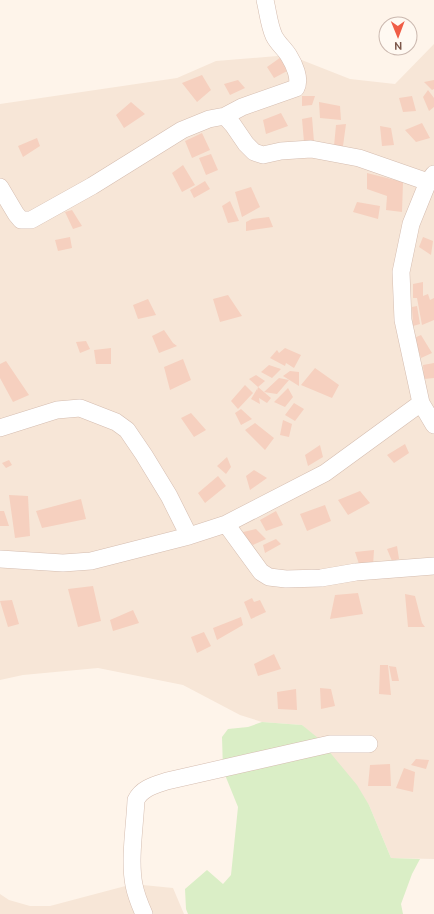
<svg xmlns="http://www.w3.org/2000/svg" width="434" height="914" viewBox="0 0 434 914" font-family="Ubuntu,sans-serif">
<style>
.residential{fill:#f7e6d7}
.green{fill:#daeec6}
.building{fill:#f6d0bf}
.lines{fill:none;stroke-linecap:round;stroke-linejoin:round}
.minor-casing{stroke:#d5bdb0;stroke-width:18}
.minor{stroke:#fff;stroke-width:17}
</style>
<rect width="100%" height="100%" fill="#fef4ea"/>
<path class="residential" d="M 434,44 L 434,859 L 391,858 L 369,805 L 302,725 L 262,722 L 240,715 L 183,685 L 98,668 L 23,675 L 0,680 L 0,104 L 177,78 L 216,61 L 289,55 L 350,79 L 395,84 Z
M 133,884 L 173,888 L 184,914 L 0,914 L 0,894 L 9,900 L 30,906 L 50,906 Z"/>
<path class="green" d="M 262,722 L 302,725 L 318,738 L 357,785 L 369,805 L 391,858 L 420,859 L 412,874 L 401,904 L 403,914 L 188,914 L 186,909 L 185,889 L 207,870 L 223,884 L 231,875 L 238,807 L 223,770 L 222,737 L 228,729 L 248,727 Z"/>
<path class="building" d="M 284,55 L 289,70 L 274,78 L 267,67 Z
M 202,75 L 211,90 L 197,102 L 182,83 Z
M 238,80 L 245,88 L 230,95 L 224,84 Z
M 434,80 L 434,89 L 432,90 L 424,82 Z
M 428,90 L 434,98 L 434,107 L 429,111 L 423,97 Z
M 302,96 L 315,96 L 312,105 L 302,106 Z
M 412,96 L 416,111 L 403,112 L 399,98 Z
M 131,102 L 145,114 L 124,128 L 116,115 Z
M 319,102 L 340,106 L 341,120 L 320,118 Z
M 281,113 L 288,126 L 266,134 L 263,120 Z
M 312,117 L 314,142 L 304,142 L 302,119 Z
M 422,123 L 430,138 L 416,142 L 405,130 Z
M 346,124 L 343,146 L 334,146 L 336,125 Z
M 380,126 L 391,128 L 394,145 L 382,146 Z
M 202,133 L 210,150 L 192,158 L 185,141 Z
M 37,138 L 40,146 L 23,157 L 18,146 Z
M 211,154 L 218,170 L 206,175 L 199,158 Z
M 183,165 L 195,185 L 182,192 L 172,173 Z
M 367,173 L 403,182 L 402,212 L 386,210 L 387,196 L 367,189 Z
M 205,181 L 210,189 L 194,198 L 190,190 Z
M 251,187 L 260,207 L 242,217 L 235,192 Z
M 230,201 L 239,221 L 228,223 L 222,206 Z
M 357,202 L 380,206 L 378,219 L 353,212 Z
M 72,210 L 82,226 L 73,229 L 65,212 Z
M 269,217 L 273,227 L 246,231 L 246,222 L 252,219 Z
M 70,237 L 72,248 L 58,251 L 55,240 Z
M 423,237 L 433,241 L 431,255 L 419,247 Z
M 423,282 L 423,296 L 428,294 L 430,300 L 434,298 L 434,320 L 422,325 L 417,298 L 419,298 L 413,298 L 413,284 Z
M 228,295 L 242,316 L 220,322 L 213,299 Z
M 148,299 L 156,315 L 138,319 L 133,305 Z
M 417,306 L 420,324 L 413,326 L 412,307 Z
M 164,330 L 173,343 L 177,346 L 159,353 L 152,336 Z
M 421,335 L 432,353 L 421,358 L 414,338 Z
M 86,341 L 90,349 L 80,353 L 76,342 Z
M 111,348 L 111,364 L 96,364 L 94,350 Z
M 285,348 L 301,355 L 294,368 L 286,363 L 285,366 L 270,358 L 277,350 L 279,353 Z
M 183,359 L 191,380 L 170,390 L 164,367 Z
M 6,361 L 29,395 L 13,402 L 0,378 L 0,364 Z
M 434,363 L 434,378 L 424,379 L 423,365 Z
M 269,365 L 281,369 L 272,378 L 261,372 Z
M 315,368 L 339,385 L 332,398 L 301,385 Z
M 290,371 L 299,372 L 299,386 L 283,376 Z
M 256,375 L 265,381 L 258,387 L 249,379 Z
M 279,378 L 289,380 L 277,394 L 264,392 Z
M 245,385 L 253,393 L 238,409 L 231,401 Z
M 258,387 L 271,398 L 267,403 L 259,398 L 260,404 L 251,399 L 257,389 L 257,391 Z
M 288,388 L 293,397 L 285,407 L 274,402 Z
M 294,403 L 304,409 L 295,421 L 285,415 Z
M 241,409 L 252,419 L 241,425 L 235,413 Z
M 191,413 L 206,430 L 194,437 L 181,418 Z
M 283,420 L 292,424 L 289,437 L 280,435 Z
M 255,423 L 274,438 L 265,450 L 245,430 Z
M 405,444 L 409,453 L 394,463 L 387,455 Z
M 320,445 L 323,457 L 308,466 L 305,455 Z
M 227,457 L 231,467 L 226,474 L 217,466 Z
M 9,460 L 12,465 L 6,468 L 2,463 Z
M 254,470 L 267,478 L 250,490 L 246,476 Z
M 218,476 L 226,486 L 205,503 L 198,493 Z
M 360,491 L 370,503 L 348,515 L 338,500 Z
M 9,495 L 28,496 L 30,536 L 15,538 Z
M 81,499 L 86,519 L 42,528 L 36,511 Z
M 325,505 L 331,521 L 307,531 L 300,514 Z
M 0,511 L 4,511 L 9,526 L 0,526 Z
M 276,511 L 283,525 L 266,531 L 260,520 Z
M 256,529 L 266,539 L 253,545 L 239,533 Z
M 276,539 L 281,544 L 265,553 L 263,545 Z
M 397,546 L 399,559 L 392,561 L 387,549 Z
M 374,550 L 373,566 L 359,564 L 355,552 Z
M 93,586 L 101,621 L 78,627 L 68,589 Z
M 358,593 L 363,614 L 330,619 L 335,595 Z
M 405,594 L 415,596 L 422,623 L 425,627 L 408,627 Z
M 252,598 L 254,602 L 260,600 L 266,612 L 251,619 L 244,602 Z
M 12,600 L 19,624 L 8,627 L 0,601 Z
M 133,610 L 139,623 L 113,631 L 110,620 Z
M 241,617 L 243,625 L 217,640 L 213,628 Z
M 204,632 L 211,646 L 197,653 L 191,637 Z
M 274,654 L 281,669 L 258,676 L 254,664 Z
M 380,665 L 388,665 L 391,695 L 379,694 Z
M 389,666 L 396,667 L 399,681 L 392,681 Z
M 320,688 L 331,689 L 335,706 L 321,709 Z
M 296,689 L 297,710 L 278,709 L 277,692 Z
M 416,759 L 429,760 L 426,769 L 411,765 Z
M 390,764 L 391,786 L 368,786 L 370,765 Z
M 404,768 L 415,772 L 413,792 L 396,788 Z"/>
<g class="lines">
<g class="minor-casing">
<path id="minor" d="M 225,116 L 233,125 L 246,144 L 254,152 L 263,155 L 281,151 L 311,149 L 359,158 L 428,182
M 434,174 L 428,182 L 411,224 L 401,272 L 403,320 L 421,403 L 434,425
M 0,187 L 16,214 L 21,220 L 31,220 L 92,186 L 182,130 L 209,119 L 225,116 L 242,107 L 296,88 C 301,79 294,64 289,56 C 285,49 278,44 274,36 C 269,25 268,12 265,0
M 0,428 L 57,410 L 80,408 L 116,422 L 127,430 L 144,455 L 169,496 L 189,536
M 226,524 L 261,572 L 269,577 L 286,579 L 321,578 L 356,572 L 434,566
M 0,559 L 63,563 L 91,561 L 189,536 L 226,524 L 325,473 L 421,403
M 144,914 C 140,905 136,895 134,885 C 129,860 135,825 136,800 C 142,788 155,785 167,781 L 330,744 L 369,744"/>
</g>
<use href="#minor" class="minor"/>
</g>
<g transform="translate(398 36) rotate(179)"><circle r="19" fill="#fff9f2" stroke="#cbb8af"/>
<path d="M0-3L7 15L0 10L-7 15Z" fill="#f05d46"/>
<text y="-6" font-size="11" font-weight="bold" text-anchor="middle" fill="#7c574a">N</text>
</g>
</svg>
